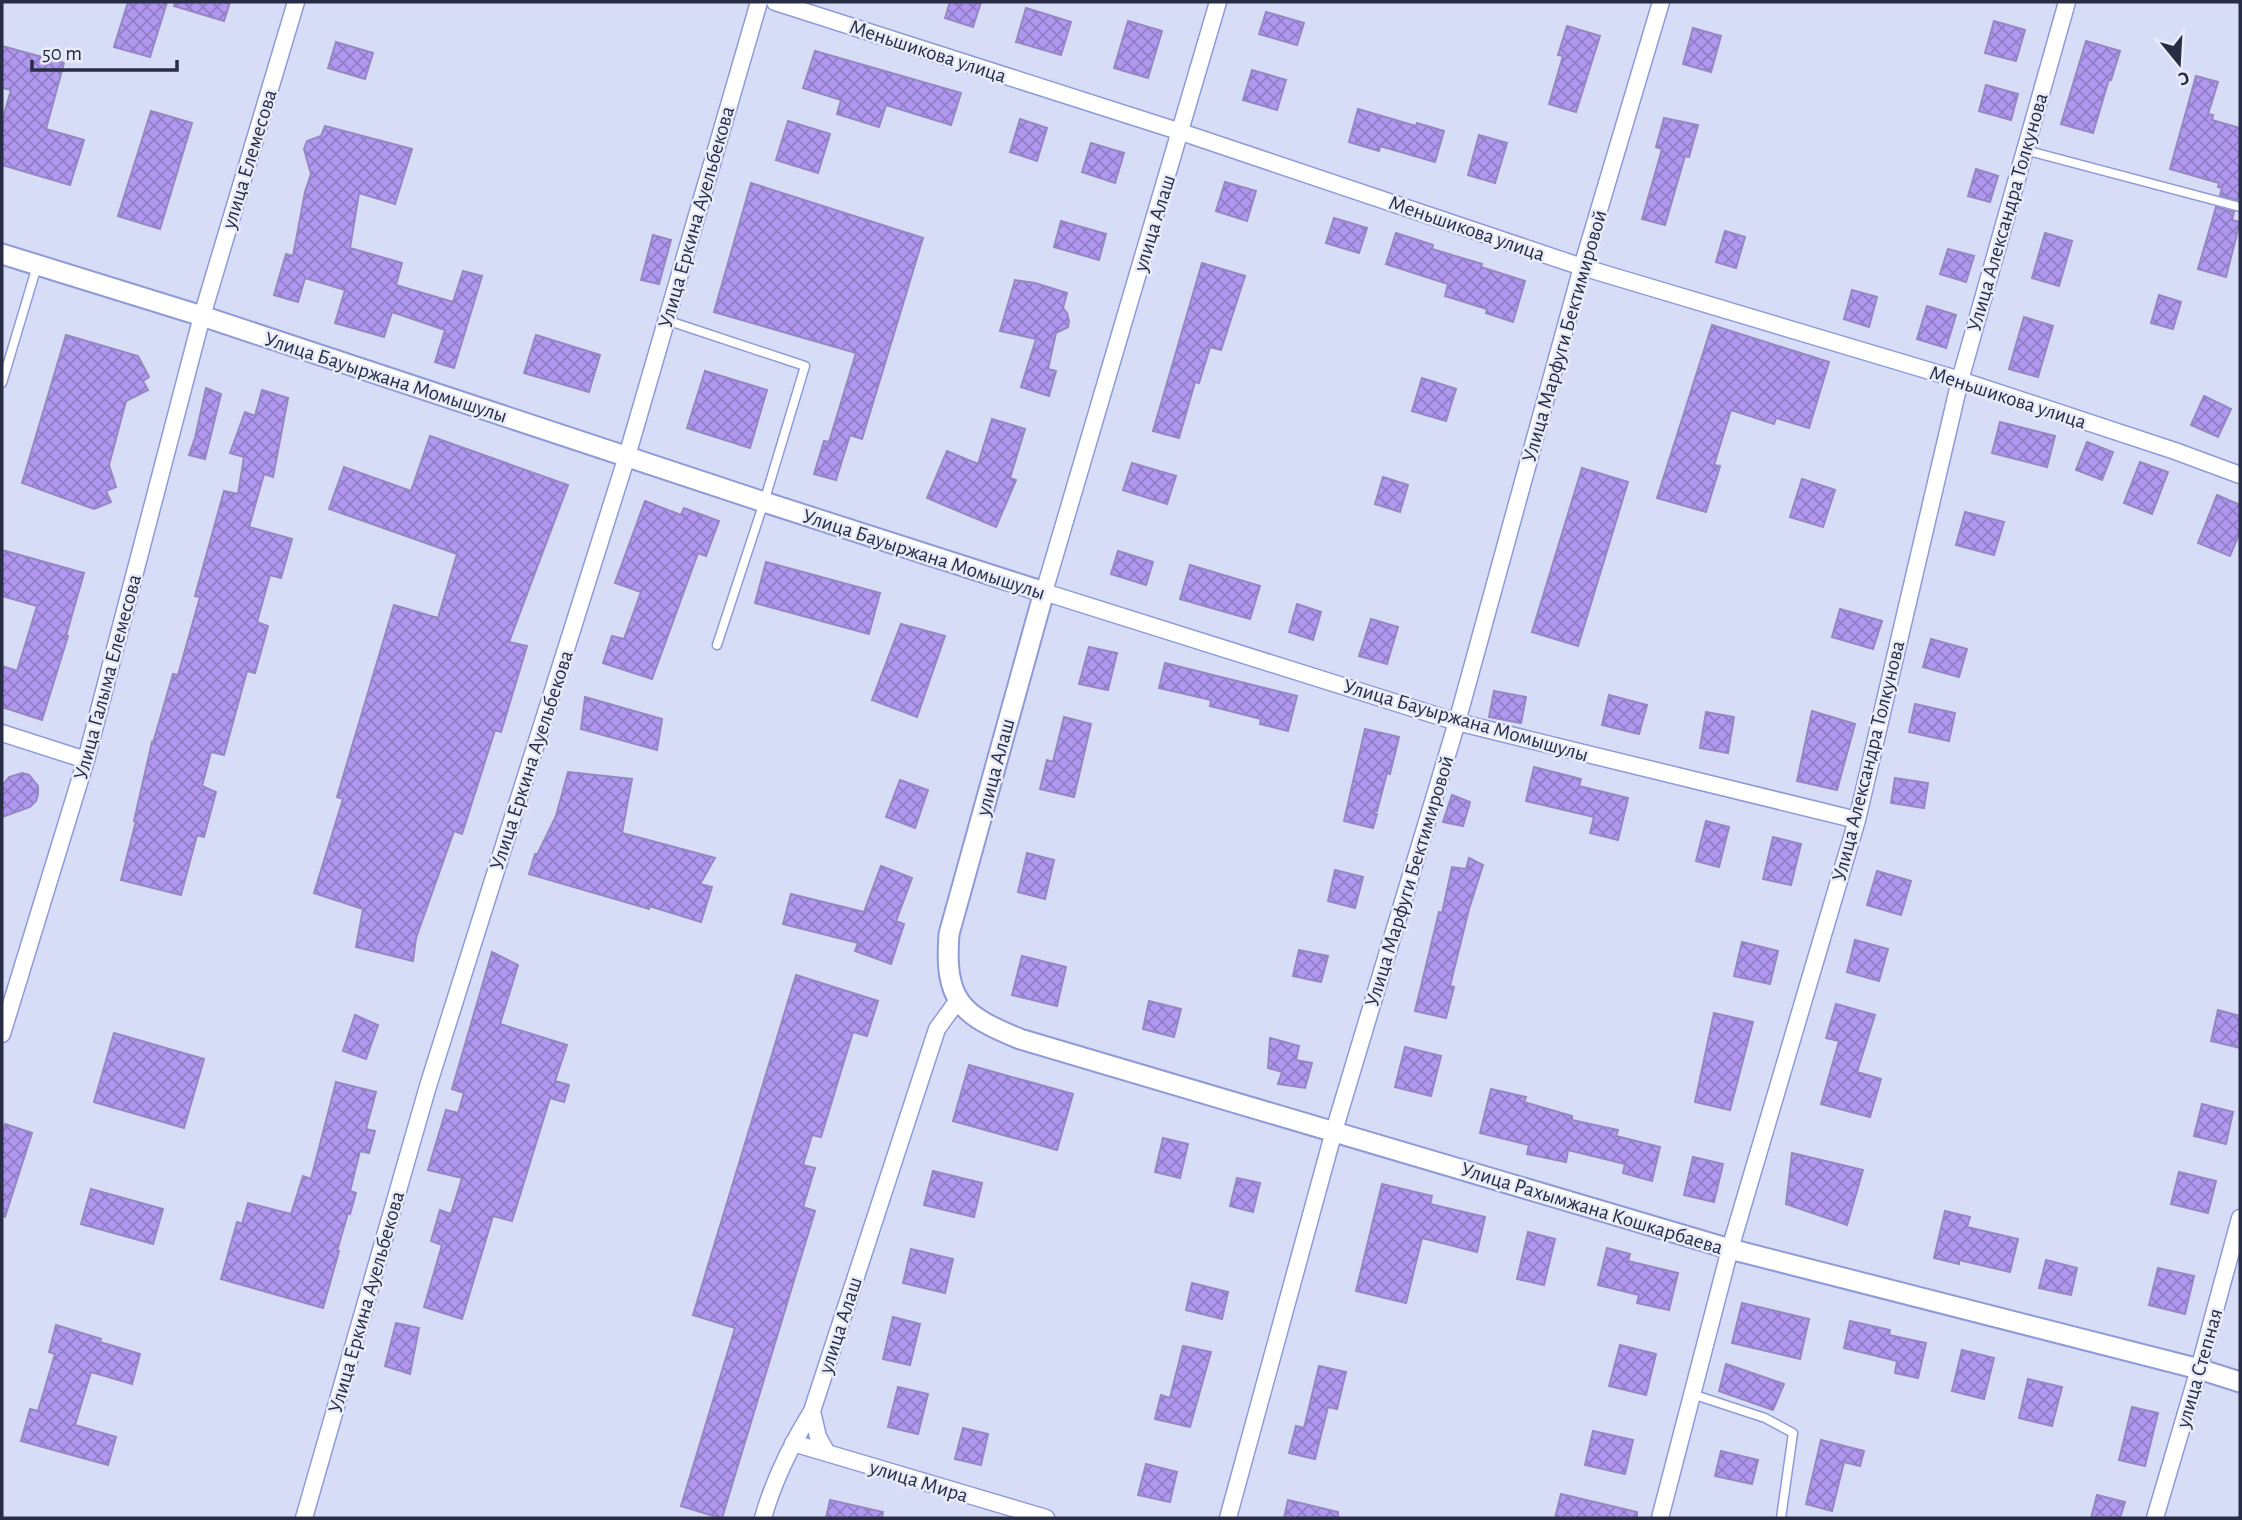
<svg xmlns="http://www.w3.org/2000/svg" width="2242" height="1520" viewBox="0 0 2242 1520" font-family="'Alegreya Sans',sans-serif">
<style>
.building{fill:url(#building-cross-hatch);stroke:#9687c3;stroke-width:2}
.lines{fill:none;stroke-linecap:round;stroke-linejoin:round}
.service-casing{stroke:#8f9bd7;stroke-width:11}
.minor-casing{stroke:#8f9bd7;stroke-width:19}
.tertiary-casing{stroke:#8f9bd7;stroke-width:23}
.service{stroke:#fff;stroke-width:8}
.minor{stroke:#fff;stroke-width:16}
.tertiary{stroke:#fff;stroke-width:19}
.labels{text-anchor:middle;stroke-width:5;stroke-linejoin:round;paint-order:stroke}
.street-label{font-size:21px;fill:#282c44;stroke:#e8ebf8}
</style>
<defs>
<pattern id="building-cross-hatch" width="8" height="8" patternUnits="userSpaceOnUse" patternTransform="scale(1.75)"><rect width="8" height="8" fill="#b098f1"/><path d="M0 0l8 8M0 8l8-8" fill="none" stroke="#8f7cc5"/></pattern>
</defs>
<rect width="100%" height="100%" fill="#d7ddf7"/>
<path class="building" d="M 128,2 L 167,2 L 150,57 L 114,47 Z
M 175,2 L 230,2 L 224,21 L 174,6 Z
M 950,2 L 981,2 L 973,27 L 945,18 Z
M 1026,8 L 1071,22 L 1061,55 L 1016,42 Z
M 1266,12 L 1304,23 L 1297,45 L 1259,34 Z
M 1128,21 L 1162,31 L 1148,78 L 1114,68 Z
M 1994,21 L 2025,30 L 2016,61 L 1985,53 Z
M 1567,26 L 1600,36 L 1576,112 L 1549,104 L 1563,56 L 1558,55 Z
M 1693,28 L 1721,36 L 1711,72 L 1683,64 Z
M 2086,41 L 2120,51 L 2111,80 L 2109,79 L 2093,133 L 2061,124 Z
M 336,42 L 373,53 L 365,79 L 328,68 Z
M 2,46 L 64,63 L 46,129 L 84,140 L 70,185 L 2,165 L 2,121 L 11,90 L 2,88 Z
M 815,51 L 961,93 L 951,125 L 886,105 L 879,127 L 837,114 L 841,100 L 803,88 Z
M 1252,70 L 1286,80 L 1277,110 L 1243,100 Z
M 2196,76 L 2218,82 L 2208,114 L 2213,115 L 2212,120 L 2240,128 L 2240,190 L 2237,200 L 2220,195 L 2222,188 L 2218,187 L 2219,183 L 2170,169 Z
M 1986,85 L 2018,94 L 2011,120 L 1979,111 Z
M 1358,109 L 1416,126 L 1417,123 L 1444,131 L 1435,162 L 1380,146 L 1379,151 L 1349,142 Z
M 151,111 L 192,123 L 160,229 L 118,216 Z
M 1664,118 L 1698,125 L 1689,157 L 1685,156 L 1665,225 L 1642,219 L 1662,149 L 1656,147 Z
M 1020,119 L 1047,128 L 1037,161 L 1010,152 Z
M 788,121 L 830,134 L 818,173 L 776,160 Z
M 325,126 L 412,149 L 395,204 L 359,193 L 350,248 L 402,263 L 396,285 L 453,302 L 463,271 L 482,276 L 454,368 L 435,362 L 445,330 L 392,312 L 384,337 L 335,323 L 345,290 L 305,278 L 298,302 L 274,295 L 286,254 L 293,256 L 305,192 L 311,174 L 304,149 L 307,141 L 321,136 Z
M 1479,135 L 1507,143 L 1495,183 L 1468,175 Z
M 1091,143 L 1124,153 L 1115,183 L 1082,172 Z
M 1976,169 L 1998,176 L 1990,202 L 1968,196 Z
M 1225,182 L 1256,191 L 1247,221 L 1216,211 Z
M 751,183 L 923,238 L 862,439 L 850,435 L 836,480 L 814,474 L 824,441 L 829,442 L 856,353 L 714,312 Z
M 2216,207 L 2234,212 L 2232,220 L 2240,222 L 2226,277 L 2198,269 Z
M 1334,218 L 1367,228 L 1359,253 L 1326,243 Z
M 1061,221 L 1106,234 L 1099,260 L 1054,247 Z
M 1725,231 L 1745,237 L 1736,268 L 1716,262 Z
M 1396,233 L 1433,245 L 1432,249 L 1482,264 L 1481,267 L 1525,281 L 1513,322 L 1486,313 L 1487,309 L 1445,296 L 1448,284 L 1386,264 Z
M 2045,233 L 2072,241 L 2059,286 L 2032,278 Z
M 653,235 L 671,240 L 659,284 L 641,280 Z
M 1948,249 L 1974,256 L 1966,282 L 1940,274 Z
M 1202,263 L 1245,276 L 1221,350 L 1210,347 L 1199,383 L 1195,382 L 1179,438 L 1153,431 Z
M 1015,280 L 1035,283 L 1067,293 L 1063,308 L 1067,313 L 1069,321 L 1068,327 L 1056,333 L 1048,369 L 1056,371 L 1049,396 L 1021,387 L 1036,339 L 1000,331 Z
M 1852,290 L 1877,297 L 1869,327 L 1844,319 Z
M 2159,295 L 2181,302 L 2173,329 L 2151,323 Z
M 1927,306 L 1956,315 L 1946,348 L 1917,339 Z
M 2024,317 L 2053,326 L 2038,377 L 2009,369 Z
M 1712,325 L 1829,362 L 1809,428 L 1776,418 L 1774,424 L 1731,410 L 1714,465 L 1720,466 L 1706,512 L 1657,498 Z
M 66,335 L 138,356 L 149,377 L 143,381 L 148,390 L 126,401 L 109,465 L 116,487 L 106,491 L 111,502 L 94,509 L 22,483 Z
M 536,335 L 600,355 L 589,392 L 524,373 Z
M 705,371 L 767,390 L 750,448 L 687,428 Z
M 1422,378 L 1456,389 L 1446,421 L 1412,411 Z
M 206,388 L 221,394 L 205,459 L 189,455 L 195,438 Z
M 262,390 L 288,398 L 273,477 L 264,474 L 249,527 L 292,539 L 281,578 L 270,575 L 257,622 L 268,626 L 255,673 L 247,671 L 224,755 L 211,752 L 202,786 L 216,792 L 204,837 L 197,835 L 181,895 L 121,880 L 136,821 L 134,821 L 152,742 L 153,743 L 173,674 L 178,675 L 200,597 L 195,596 L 224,491 L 238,494 L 244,457 L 230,453 L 245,412 L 255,416 Z
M 2204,396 L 2231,409 L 2218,437 L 2191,425 Z
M 992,419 L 1025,429 L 1010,478 L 1016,480 L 996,527 L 927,498 L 947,451 L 978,464 Z
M 2000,422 L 2055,436 L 2047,467 L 1992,453 Z
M 430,436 L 568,485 L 509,642 L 527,646 L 501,732 L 495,730 L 462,834 L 454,831 L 416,938 L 413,961 L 356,947 L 363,909 L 314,893 L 343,799 L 337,797 L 394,605 L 438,618 L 457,554 L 329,509 L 344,467 L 411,491 Z
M 2087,442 L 2113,452 L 2102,480 L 2076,470 Z
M 2140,462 L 2168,472 L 2152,514 L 2124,503 Z
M 1132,463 L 1176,476 L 1167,504 L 1123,490 Z
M 1582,468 L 1628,482 L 1578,646 L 1532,632 Z
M 1383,477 L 1408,485 L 1400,512 L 1375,504 Z
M 1802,479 L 1835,490 L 1823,527 L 1790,517 Z
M 2217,495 L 2240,505 L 2240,532 L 2230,556 L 2198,543 Z
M 645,501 L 681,515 L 684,508 L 719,521 L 706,556 L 698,553 L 652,679 L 603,663 L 612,636 L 624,639 L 641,592 L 615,583 Z
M 1965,512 L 2004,522 L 1994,555 L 1956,545 Z
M 2,550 L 84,573 L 66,636 L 68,636 L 42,720 L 2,707 L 2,666 L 17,671 L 37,606 L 2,596 Z
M 1118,551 L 1153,562 L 1146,585 L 1111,574 Z
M 766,562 L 880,593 L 869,634 L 755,603 Z
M 1190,565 L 1260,586 L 1250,619 L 1180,599 Z
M 1297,604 L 1321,612 L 1313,640 L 1289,632 Z
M 1840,609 L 1882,621 L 1873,649 L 1832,637 Z
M 1371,619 L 1398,627 L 1387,664 L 1359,656 Z
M 901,624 L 945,636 L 917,717 L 872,700 Z
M 1931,639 L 1967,649 L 1959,677 L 1923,667 Z
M 1089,647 L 1117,653 L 1108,690 L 1079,684 Z
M 1165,663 L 1297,696 L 1288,731 L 1260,724 L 1261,719 L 1210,706 L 1211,700 L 1159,688 Z
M 1494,691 L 1526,697 L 1521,723 L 1489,717 Z
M 1609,695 L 1647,705 L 1639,734 L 1602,725 Z
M 585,697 L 662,719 L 657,750 L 581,729 Z
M 1915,704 L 1955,713 L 1949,741 L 1909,732 Z
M 1812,711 L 1855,724 L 1837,790 L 1797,781 Z
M 1706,712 L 1734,717 L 1728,753 L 1700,748 Z
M 1064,717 L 1091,724 L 1074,797 L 1040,789 L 1047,760 L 1053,762 Z
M 1365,729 L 1399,737 L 1390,774 L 1387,773 L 1377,811 L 1369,811 L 1377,814 L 1373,828 L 1344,821 Z
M 1534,767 L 1581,779 L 1579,786 L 1628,798 L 1618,840 L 1590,833 L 1594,817 L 1526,801 Z
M 568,772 L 632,779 L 622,833 L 715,858 L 700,884 L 712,887 L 701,922 L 649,906 L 649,909 L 529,874 L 535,854 L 537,855 L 556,816 Z
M 22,773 L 29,775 L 38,786 L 38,794 L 36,801 L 30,807 L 2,817 L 2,786 L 9,777 Z
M 1895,778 L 1928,783 L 1924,808 L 1891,803 Z
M 900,780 L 928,790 L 915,828 L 886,817 Z
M 1452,795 L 1470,802 L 1463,826 L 1443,822 Z
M 1706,821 L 1729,827 L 1719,867 L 1696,861 Z
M 1773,837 L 1801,844 L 1791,885 L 1763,879 Z
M 1027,853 L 1054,860 L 1045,899 L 1018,892 Z
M 1469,858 L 1483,865 L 1469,909 L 1450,986 L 1454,987 L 1446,1018 L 1415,1011 L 1439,912 L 1442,913 L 1452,867 L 1466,869 Z
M 881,866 L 912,878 L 896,921 L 904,924 L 891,964 L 855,951 L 858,943 L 783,924 L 791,894 L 864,912 Z
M 1335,870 L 1363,877 L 1355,908 L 1328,901 Z
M 1877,871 L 1911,881 L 1901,915 L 1867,905 Z
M 1855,940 L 1888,949 L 1879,981 L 1847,972 Z
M 1742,942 L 1778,951 L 1770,984 L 1734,976 Z
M 1299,950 L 1328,956 L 1321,982 L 1293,976 Z
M 492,952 L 518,965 L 500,1024 L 567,1045 L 555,1081 L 569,1085 L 564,1102 L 550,1098 L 512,1221 L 493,1216 L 462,1319 L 424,1307 L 442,1245 L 431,1241 L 440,1210 L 451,1214 L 462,1178 L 428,1170 L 446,1110 L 458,1113 L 464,1093 L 452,1089 Z
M 1022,956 L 1066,967 L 1057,1006 L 1012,995 Z
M 796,975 L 878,1001 L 867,1036 L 853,1032 L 821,1137 L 812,1135 L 803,1165 L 815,1168 L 803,1207 L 815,1211 L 722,1518 L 720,1518 L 681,1506 L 735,1328 L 693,1315 Z
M 1149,1001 L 1181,1009 L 1174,1037 L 1143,1029 Z
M 1836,1004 L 1875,1015 L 1857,1072 L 1881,1079 L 1870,1117 L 1821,1104 L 1839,1041 L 1826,1038 Z
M 2218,1010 L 2240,1016 L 2240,1048 L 2211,1041 Z
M 1714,1013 L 1753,1022 L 1730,1110 L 1695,1102 Z
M 355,1015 L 378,1025 L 366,1059 L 343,1051 Z
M 114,1033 L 204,1059 L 184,1128 L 94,1102 Z
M 1270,1038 L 1299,1046 L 1296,1060 L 1312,1063 L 1305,1088 L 1278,1084 L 1282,1072 L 1268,1068 Z
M 1405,1047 L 1441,1056 L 1431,1096 L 1395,1087 Z
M 969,1065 L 1073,1094 L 1057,1150 L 953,1121 Z
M 336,1082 L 376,1092 L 366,1129 L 375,1131 L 369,1153 L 360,1151 L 350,1191 L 356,1193 L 350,1214 L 348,1213 L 337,1251 L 339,1251 L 323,1308 L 221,1279 L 237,1222 L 242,1224 L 248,1203 L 291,1214 L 303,1176 L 311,1179 Z
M 1491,1089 L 1526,1097 L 1524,1102 L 1572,1116 L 1572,1120 L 1618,1130 L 1616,1136 L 1660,1147 L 1652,1181 L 1623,1173 L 1625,1164 L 1568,1150 L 1566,1162 L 1527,1154 L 1529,1145 L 1480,1133 Z
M 2202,1104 L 2233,1112 L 2226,1144 L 2194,1136 Z
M 5,1124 L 32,1133 L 5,1217 L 2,1216 L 2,1135 Z
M 1163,1138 L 1188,1144 L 1180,1178 L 1155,1172 Z
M 1792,1153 L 1863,1170 L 1847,1225 L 1786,1204 Z
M 1693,1157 L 1723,1164 L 1714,1202 L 1684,1195 Z
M 933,1171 L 982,1183 L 974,1217 L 924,1205 Z
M 2179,1172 L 2216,1181 L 2208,1213 L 2171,1204 Z
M 1237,1178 L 1260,1183 L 1253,1212 L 1230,1206 Z
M 1382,1184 L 1432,1196 L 1430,1204 L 1485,1217 L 1477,1252 L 1422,1238 L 1406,1303 L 1356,1291 Z
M 91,1189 L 163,1209 L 153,1244 L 81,1224 Z
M 1945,1211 L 1970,1217 L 1967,1227 L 2018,1239 L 2010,1272 L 1959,1260 L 1959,1264 L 1934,1258 Z
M 1528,1232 L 1555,1239 L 1544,1285 L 1517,1279 Z
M 1607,1248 L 1630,1254 L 1628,1261 L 1678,1273 L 1669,1310 L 1637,1303 L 1639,1295 L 1598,1285 Z
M 911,1249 L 953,1259 L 945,1293 L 903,1283 Z
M 2046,1260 L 2077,1268 L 2071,1295 L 2039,1288 Z
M 2158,1268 L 2194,1276 L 2185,1314 L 2149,1305 Z
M 1192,1283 L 1228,1292 L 1222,1319 L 1186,1310 Z
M 1742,1303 L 1809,1319 L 1800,1359 L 1732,1343 Z
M 893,1317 L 920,1324 L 910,1365 L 883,1359 Z
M 1850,1321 L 1890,1330 L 1889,1335 L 1926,1343 L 1918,1378 L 1895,1373 L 1897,1361 L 1844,1348 Z
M 396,1323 L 419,1328 L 410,1374 L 385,1366 Z
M 56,1325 L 101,1339 L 100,1342 L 140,1354 L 132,1384 L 91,1372 L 75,1425 L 116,1437 L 108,1465 L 21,1441 L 30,1409 L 38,1411 L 55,1354 L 49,1352 Z
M 1620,1345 L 1656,1354 L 1646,1395 L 1609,1386 Z
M 1183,1346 L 1211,1352 L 1190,1427 L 1155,1419 L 1161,1395 L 1170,1398 Z
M 1962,1350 L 1994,1358 L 1984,1399 L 1952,1391 Z
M 1726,1364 L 1784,1384 L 1773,1410 L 1719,1391 Z
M 1319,1366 L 1346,1372 L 1337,1409 L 1328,1407 L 1315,1459 L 1289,1453 L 1296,1426 L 1304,1428 Z
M 2028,1379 L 2062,1387 L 2052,1426 L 2019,1418 Z
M 898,1387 L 928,1394 L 918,1434 L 888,1427 Z
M 2132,1407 L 2158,1413 L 2145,1466 L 2119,1460 Z
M 963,1428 L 988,1434 L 981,1465 L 955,1459 Z
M 1593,1431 L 1633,1440 L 1625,1474 L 1585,1465 Z
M 1821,1440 L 1864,1451 L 1860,1466 L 1844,1462 L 1832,1511 L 1806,1504 Z
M 1721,1451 L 1758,1460 L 1752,1484 L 1715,1476 Z
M 1146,1464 L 1177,1472 L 1170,1502 L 1138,1495 Z
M 1561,1494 L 1637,1512 L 1637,1518 L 1555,1518 Z
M 2097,1495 L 2125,1502 L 2120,1518 L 2091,1518 Z
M 830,1500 L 883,1512 L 882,1518 L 826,1518 Z
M 1288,1500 L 1338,1512 L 1338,1518 L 1284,1518 Z"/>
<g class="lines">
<g class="service-casing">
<path id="service" d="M 2025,150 L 2240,207
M 666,320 L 805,366 L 764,502 L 717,645
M 2,383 L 37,266
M 1692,1394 L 1765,1418 L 1793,1433 L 1781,1518"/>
</g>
<g class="minor-casing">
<path id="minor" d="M 775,2 L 1181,132 L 1582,267 L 1960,380 L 2175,451 L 2240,475
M 1218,2 L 1044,592 L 1457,722 L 1857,820
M 2,733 L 86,760
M 2,1034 L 86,760 L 202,316 L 296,2
M 812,1411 L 818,1437 L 827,1453
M 793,1443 L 1046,1518
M 304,1518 L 428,1086 L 627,456 L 759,2
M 763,1518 C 774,1479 791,1445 812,1411 L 937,1029 L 958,1000
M 1228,1518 L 1334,1131 L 1457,722 L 1582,267 L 1661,2
M 1660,1518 L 1730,1249 L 1857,820 L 1960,380 L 2067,2
M 2155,1518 L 2199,1369 L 2240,1218"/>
</g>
<g class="tertiary-casing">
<path id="tertiary" d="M 2,254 L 202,316 L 764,502 L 1044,592 L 949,934 C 944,1001 961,1015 1020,1039 L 1730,1249 L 2199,1369 L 2240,1382"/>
</g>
<use href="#service" class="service"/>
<use href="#minor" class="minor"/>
<use href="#tertiary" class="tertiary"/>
</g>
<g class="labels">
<g class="street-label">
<text transform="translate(928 51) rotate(18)" y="7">Меньшикова улица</text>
<text transform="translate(249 159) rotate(-73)" y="7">улица Елемесова</text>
<text transform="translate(2007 212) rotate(-74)" y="7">Улица Александра Толкунова</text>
<text transform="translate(696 217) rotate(-74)" y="7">Улица Еркина Ауельбекова</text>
<text transform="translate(1154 223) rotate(-73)" y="7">улица Алаш</text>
<text transform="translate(1467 228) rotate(19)" y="7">Меньшикова улица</text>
<text transform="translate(1564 336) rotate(-74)" y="7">Улица Марфуги Бектимировой</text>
<text transform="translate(386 377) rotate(18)" y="7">Улица Бауыржана Момышулы</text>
<text transform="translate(2008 397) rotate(18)" y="7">Меньшикова улица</text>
<text transform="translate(924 554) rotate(18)" y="7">Улица Бауыржана Момышулы</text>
<text transform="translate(107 677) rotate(-75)" y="7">Улица Галыма Елемесова</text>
<text transform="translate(1466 720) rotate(16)" y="7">Улица Бауыржана Момышулы</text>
<text transform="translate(531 760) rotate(-72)" y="7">Улица Еркина Ауельбекова</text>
<text transform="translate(1868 761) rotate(-76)" y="7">Улица Александра Толкунова</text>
<text transform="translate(995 767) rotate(-75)" y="7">улица Алаш</text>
<text transform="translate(1409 881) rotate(-73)" y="7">Улица Марфуги Бектимировой</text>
<text transform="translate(1592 1208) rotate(17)" y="7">Улица Рахымжана Кошкарбаева</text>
<text transform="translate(366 1302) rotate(-74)" y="7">Улица Еркина Ауельбекова</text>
<text transform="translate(840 1325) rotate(-72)" y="7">улица Алаш</text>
<text transform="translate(2199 1368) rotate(-74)" y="7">улица Степная</text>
<text transform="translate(919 1481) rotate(17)" y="7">улица Мира</text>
</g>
</g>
<rect width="2242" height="1520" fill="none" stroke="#282c44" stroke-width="7"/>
<g transform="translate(2179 63) rotate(162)" stroke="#e8ebf8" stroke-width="5" paint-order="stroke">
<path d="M0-5L12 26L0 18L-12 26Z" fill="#282c44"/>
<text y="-10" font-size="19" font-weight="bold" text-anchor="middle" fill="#282c44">С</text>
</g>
<path d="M32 60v10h145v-10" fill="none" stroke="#282c44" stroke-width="3.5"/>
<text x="42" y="60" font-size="21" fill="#282c44" stroke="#e8ebf8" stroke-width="5" paint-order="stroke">50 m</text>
</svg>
